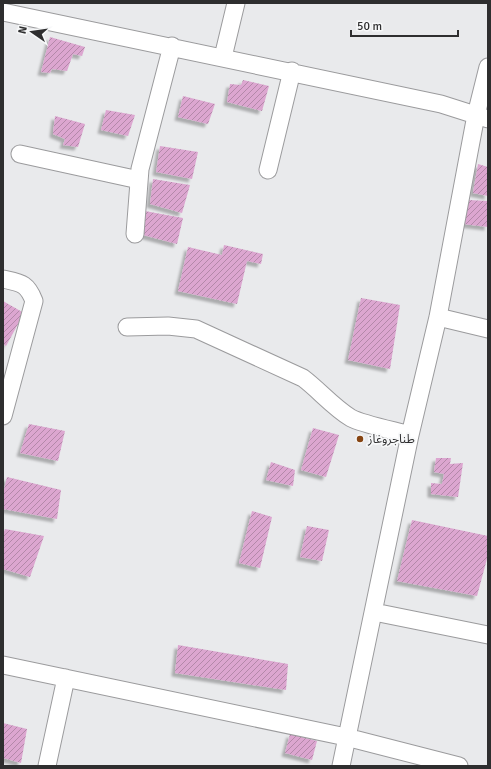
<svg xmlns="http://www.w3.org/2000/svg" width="491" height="769" viewBox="0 0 491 769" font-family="Signika,'Noto Sans Arabic',sans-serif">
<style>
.building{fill:url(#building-hatch);filter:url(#shadow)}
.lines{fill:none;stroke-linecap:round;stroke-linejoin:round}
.minor-casing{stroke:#9b9b9d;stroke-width:19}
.minor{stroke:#fff;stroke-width:17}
.poi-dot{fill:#864412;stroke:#f7f8f9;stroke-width:1.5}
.labels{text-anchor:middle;stroke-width:3.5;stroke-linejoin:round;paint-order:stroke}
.poi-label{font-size:12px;fill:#2e2e2f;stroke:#f7f8f9;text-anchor:start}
</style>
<defs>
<pattern id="building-hatch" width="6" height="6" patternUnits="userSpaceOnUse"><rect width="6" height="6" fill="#dca6d0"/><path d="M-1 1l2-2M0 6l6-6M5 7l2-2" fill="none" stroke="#b388a9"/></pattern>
<filter id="shadow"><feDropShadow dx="-3.5" dy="3.5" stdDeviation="1" flood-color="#0004"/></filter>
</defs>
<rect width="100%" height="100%" fill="#e9eaec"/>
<path class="building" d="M 50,37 L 85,47 L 82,56 L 73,54 L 67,71 L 52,69 L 50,73 L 41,72 Z
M 243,80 L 269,86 L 262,111 L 227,102 L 230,84 L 241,85 Z
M 183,96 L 215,104 L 208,124 L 178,117 Z
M 106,110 L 135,115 L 128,136 L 101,130 Z
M 55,116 L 85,124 L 78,147 L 63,145 L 65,139 L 53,134 Z
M 160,146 L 198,152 L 192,179 L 156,172 Z
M 478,164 L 488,167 L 488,196 L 473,193 Z
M 153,179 L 190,185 L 182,213 L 150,204 Z
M 469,200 L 488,201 L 488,227 L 463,224 Z
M 145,211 L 183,218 L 177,244 L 143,235 Z
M 224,245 L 263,254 L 261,264 L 247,261 L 237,304 L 178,291 L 188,247 L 222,255 Z
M 361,298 L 400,305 L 390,369 L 348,360 Z
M 3,301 L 24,313 L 6,346 L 3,344 Z
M 29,424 L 65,431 L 58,461 L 20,453 Z
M 313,428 L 339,435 L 326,477 L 301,470 Z
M 436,458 L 451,458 L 450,464 L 463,463 L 458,497 L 431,494 L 431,483 L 442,484 L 444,474 L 434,472 Z
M 271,462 L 295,470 L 293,486 L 266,480 Z
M 7,477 L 61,490 L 57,519 L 3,509 L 3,494 Z
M 252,511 L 272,517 L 260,568 L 239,563 Z
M 412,520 L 488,536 L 488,555 L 477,596 L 397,581 Z
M 307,526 L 329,530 L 322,561 L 300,557 Z
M 5,529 L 44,536 L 30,577 L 3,569 L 3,534 Z
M 178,645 L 288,664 L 286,690 L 175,673 Z
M 3,723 L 27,729 L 21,763 L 3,758 Z
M 290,734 L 317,741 L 312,760 L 285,753 Z"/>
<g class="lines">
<g class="minor-casing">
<path id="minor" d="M 3,12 L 441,104 L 488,119
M 223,57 L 236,3
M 20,154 L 139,180
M 268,170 L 292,71
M 135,234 L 140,169 L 172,46
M 3,279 C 21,283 27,283 34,301 L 3,416
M 438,317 L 488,329
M 127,327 L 168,326 L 196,329 L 303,378 C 319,390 333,407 351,418 C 362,424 396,431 410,435
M 374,612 L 488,635
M 3,665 L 346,737 L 459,766
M 47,766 L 66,678
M 341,766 L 410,435 L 438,317 L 476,115 L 488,67"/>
</g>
<use href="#minor" class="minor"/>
</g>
<circle class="poi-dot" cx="360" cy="439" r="4"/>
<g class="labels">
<g class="poi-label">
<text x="368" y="443">طناجروغاز</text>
</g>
</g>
<rect width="491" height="769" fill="none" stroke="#2e2e2f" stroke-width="8"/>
<g transform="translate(32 32) rotate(283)" stroke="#f7f8f9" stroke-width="3" paint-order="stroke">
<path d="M0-3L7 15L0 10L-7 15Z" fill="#2e2e2f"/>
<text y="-6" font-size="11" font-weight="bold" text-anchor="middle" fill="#2e2e2f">N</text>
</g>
<path d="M351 30v6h107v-6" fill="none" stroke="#2e2e2f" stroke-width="2"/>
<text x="357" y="30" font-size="12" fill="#2e2e2f" stroke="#f7f8f9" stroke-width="3" paint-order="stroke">50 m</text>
</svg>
